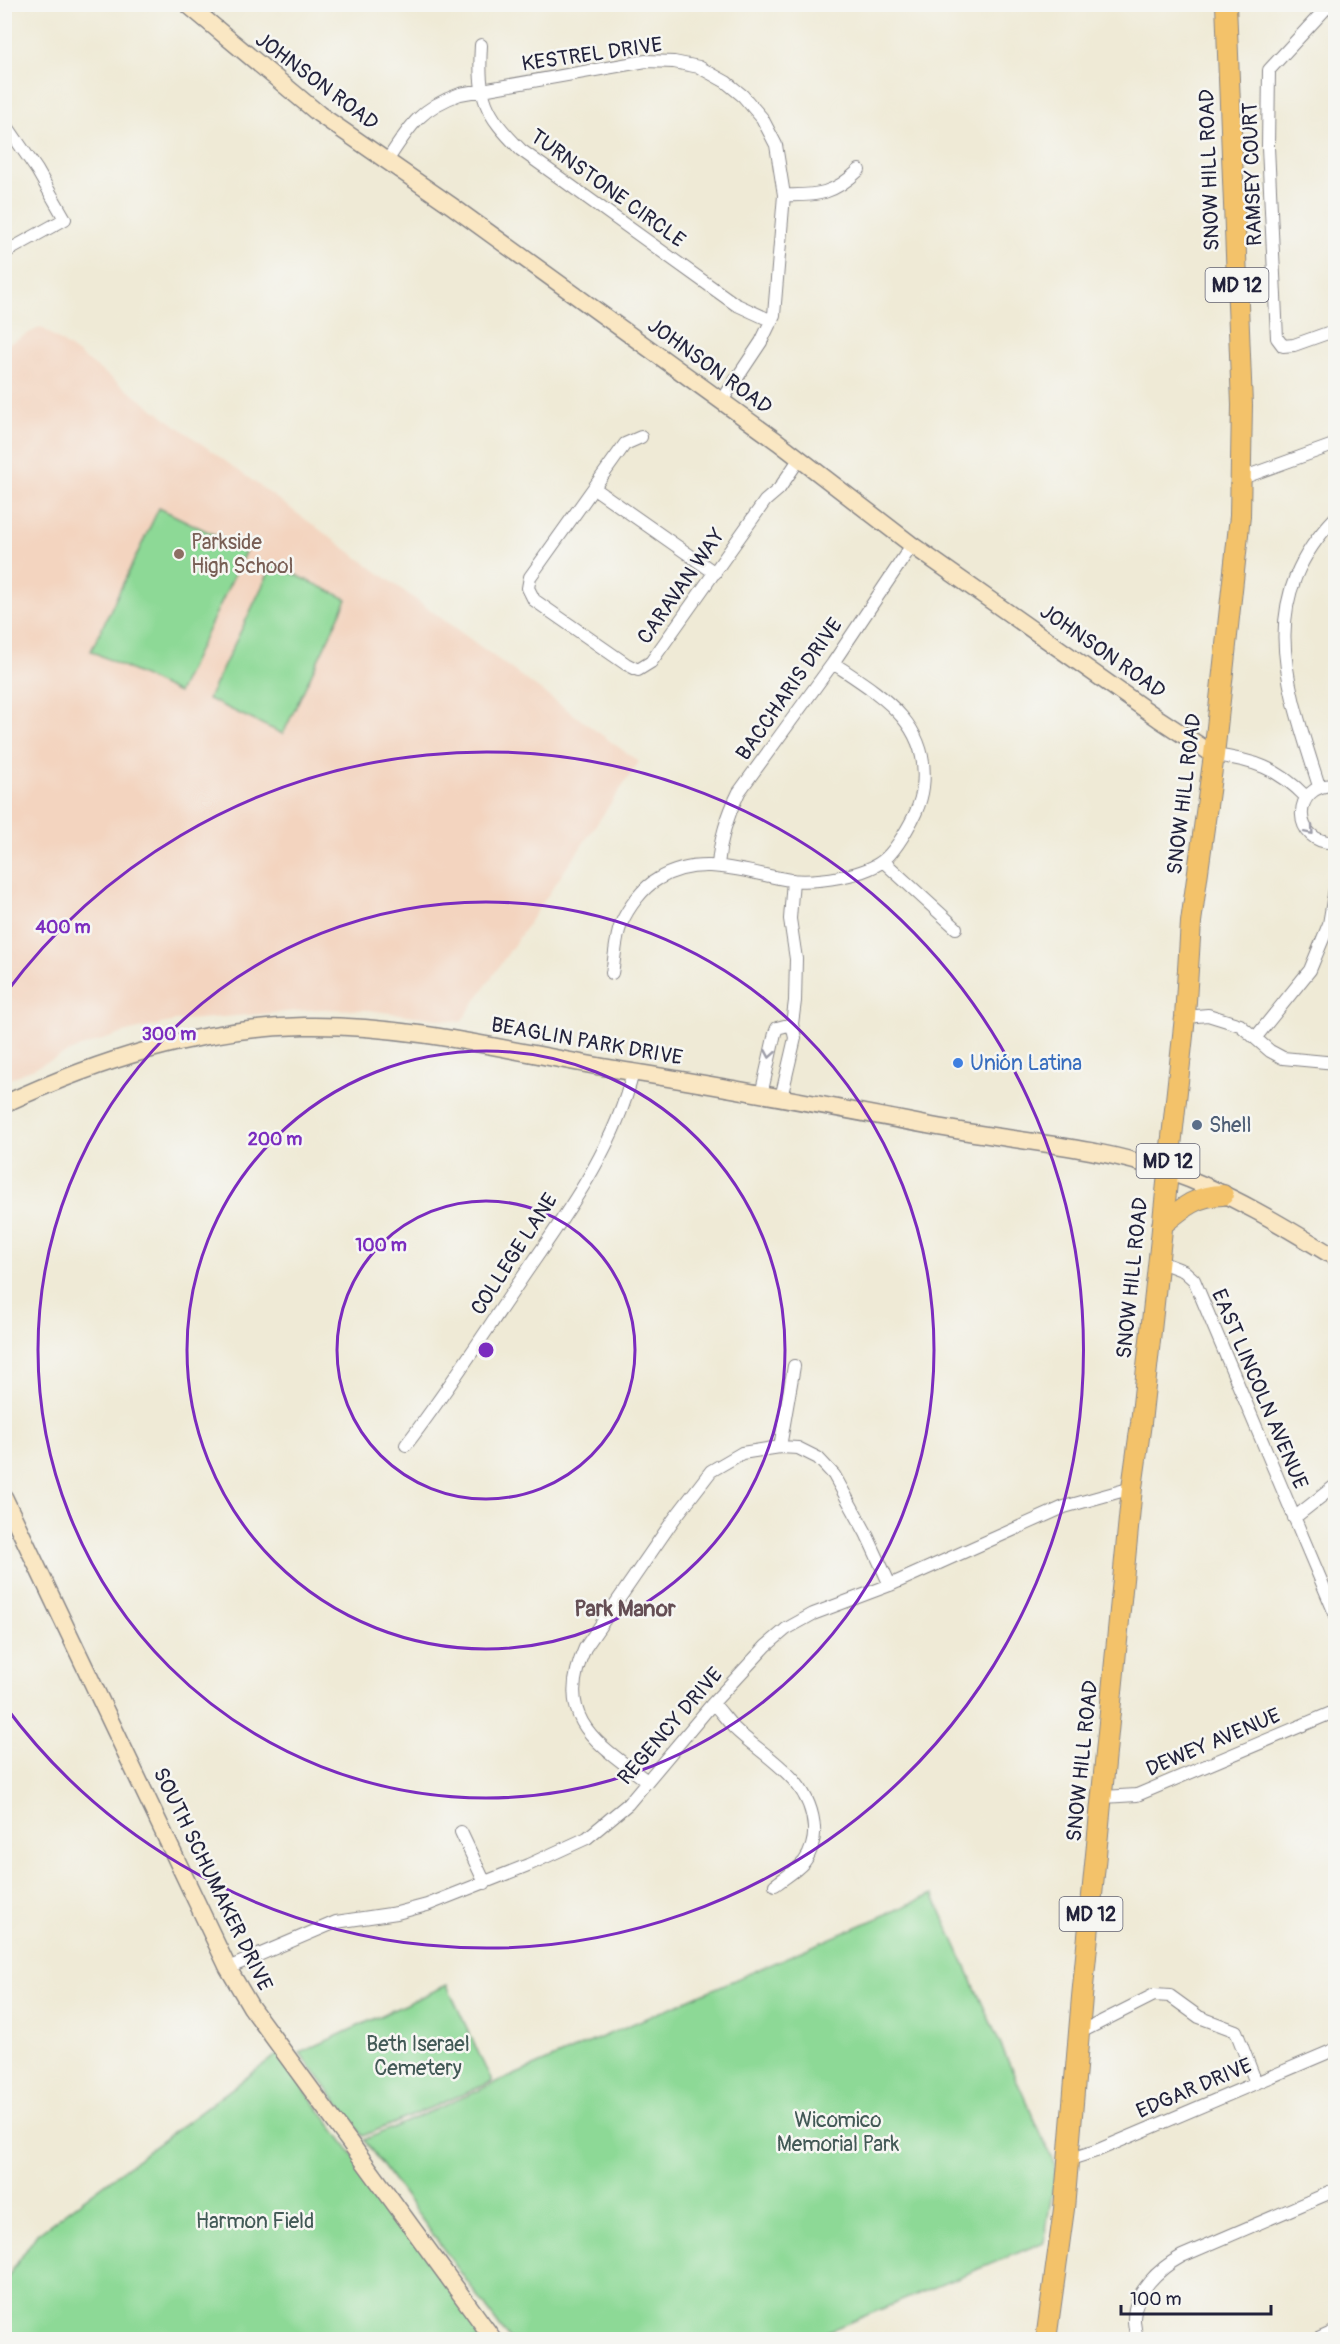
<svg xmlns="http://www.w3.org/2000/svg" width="1340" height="2344" viewBox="0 0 1340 2344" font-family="Pangolin,sans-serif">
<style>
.built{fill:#f3d4bf}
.green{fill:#8dd996;stroke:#587e68;stroke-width:1.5}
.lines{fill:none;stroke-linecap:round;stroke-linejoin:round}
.street-casing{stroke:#888688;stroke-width:14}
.secondary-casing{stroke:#888688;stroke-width:19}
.primary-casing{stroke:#888688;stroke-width:22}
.street{stroke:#fff;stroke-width:12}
.secondary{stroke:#fae7c3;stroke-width:16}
.primary{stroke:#f3c26a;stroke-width:20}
.oneway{stroke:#9c9ca7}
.ring{fill:none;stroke:#7b2cbf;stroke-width:3}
.education-dot{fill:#8d6e63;stroke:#f6f6f2;stroke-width:2}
.shop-dot{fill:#3f7fe0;stroke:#f6f6f2;stroke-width:2}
.service-dot{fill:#5c6f8a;stroke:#f6f6f2;stroke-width:2}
.labels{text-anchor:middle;stroke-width:5;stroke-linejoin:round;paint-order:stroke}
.shield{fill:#f6f6f2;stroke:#626272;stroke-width:1.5}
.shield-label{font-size:20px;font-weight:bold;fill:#22223b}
.street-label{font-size:21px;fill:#22223b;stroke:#f6f6f2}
.education-label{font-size:21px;fill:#785e54;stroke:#f6f6f2;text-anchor:start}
.shop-label{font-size:21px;fill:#366cbe;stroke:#f6f6f2;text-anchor:start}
.service-label{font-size:21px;fill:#4e5e75;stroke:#f6f6f2;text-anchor:start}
.park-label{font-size:21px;fill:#425956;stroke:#f6f6f2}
.neighbourhood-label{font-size:22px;font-weight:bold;fill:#644e54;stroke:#f6f6f2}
.centre{fill:#7b2cbf;stroke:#f6f6f2;stroke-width:3}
.ring-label{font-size:18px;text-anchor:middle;font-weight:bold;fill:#7b2cbf;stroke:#f6f6f2;stroke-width:5;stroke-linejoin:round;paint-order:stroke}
</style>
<rect width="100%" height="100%" fill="#f6f6f2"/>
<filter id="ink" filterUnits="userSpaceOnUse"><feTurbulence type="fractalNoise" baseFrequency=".0167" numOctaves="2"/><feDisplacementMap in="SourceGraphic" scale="12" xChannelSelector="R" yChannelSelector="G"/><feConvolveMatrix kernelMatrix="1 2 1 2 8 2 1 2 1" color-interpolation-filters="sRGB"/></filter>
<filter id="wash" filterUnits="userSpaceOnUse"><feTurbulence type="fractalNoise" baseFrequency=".008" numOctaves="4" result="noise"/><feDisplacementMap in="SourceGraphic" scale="24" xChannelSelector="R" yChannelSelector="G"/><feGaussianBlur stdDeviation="1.35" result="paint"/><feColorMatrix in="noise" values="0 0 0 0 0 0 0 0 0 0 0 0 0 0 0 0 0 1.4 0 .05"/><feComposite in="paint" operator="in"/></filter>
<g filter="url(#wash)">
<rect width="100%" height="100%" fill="#efead6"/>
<path class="built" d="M 41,327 L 639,762 L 461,1022 L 368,1010 L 322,1009 L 175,1021 L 130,1031 L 78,1048 L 5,1081 L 4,346 Z"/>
<path class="green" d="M 159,508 L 246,550 L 178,693 L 91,651 Z
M 273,564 L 347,599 L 283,734 L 208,699 Z
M 933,1894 L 1056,2168 L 1044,2242 L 809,2339 L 509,2339 L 364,2140 Z
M 447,1985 L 492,2082 L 363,2136 L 300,2053 Z
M 278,2054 L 491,2340 L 5,2340 L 5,2281 L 37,2234 Z"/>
</g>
<g filter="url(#ink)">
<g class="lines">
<g class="street-casing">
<path id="street" d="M 1330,4 L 1269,70 L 1268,147 L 1277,338 L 1283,346 L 1294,345 L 1336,330
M 481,45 C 478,98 484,113 521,150 L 735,304 L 772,321
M 4,122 L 37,170 L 65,219 L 4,253
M 387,161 C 409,127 420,108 460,94 L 646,61 L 674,62 L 699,67 L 726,82 L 743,96 L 762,118 L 776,145 L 784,195 L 774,315 L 761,342 L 721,402
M 784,195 C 818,196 834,194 859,170
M 641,437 L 625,444 L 530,577 L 528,588 L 534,600 L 626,664 L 638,670 L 651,662 L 765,501 L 779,489 L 800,458
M 1242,478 L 1336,444
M 594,488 L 715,573
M 1214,755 C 1253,760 1278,768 1306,797
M 1336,785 C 1289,783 1292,846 1336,842
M 1319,786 C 1288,687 1253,602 1336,517
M 883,861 L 956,928
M 718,865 C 720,839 727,816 739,792 L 833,663 L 912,545
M 612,973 C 615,958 615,939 621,924 C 628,908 643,887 658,879 C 701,853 746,873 790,880 C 815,883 868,876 886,858 C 893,852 898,844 903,836 C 912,821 921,805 923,787 C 931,723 879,694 833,663
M 1185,1017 L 1208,1015 L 1240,1025 L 1270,1051 L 1283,1058 L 1336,1063
M 1256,1037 L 1310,970 L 1329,924 L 1336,883
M 761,1095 L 775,1033 L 777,1028 L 792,1024
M 781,1098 L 795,1038 L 792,1024 L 795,1001 L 796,959 L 790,919 L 793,880
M 1158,1261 L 1184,1271 L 1194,1280 L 1336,1616
M 406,1445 C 446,1393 481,1338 518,1284 C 563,1218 614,1151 633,1072
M 780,1447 L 794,1366
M 1294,1518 L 1336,1485
M 713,1703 C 720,1711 727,1720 734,1728 C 766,1759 811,1778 814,1828 C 815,1839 811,1853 804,1862 C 796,1871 784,1878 775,1885
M 647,1781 C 597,1743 553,1719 585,1648 L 674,1519 L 711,1471 L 742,1453 L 780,1447 L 798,1448 L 818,1458 L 834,1475 L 866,1533 L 890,1585
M 1103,1797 L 1137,1795 L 1336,1711
M 461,1832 L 485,1883
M 228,1968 L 336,1922 L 397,1913 L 427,1905 L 528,1865 L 587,1838 L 628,1804 L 713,1703 L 766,1646 L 786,1629 L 813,1614 L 890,1585 L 1064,1507 L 1132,1488
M 1079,2033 L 1154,1995 L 1170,1996 L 1199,2017 L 1236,2031 L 1256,2083
M 1067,2160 L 1096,2151 L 1336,2049
M 1137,2340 C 1136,2333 1134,2326 1134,2320 C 1133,2292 1160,2268 1182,2256 L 1336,2190
M 1316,2340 L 1336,2331"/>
</g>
<g class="secondary-casing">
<path id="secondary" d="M 187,4 L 319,114 L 452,206 L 778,442 L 912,545 L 1159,719 L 1214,755
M 4,1104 C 99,1060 199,1028 304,1026 C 415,1024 524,1055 632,1072 C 733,1088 833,1107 932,1126 C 1011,1141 1094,1145 1170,1172 C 1228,1192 1284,1226 1336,1258
M 4,1497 L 228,1968 L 251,2007 L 494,2340"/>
</g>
<g class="primary-casing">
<path id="primary" d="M 1162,1225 C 1181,1209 1196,1195 1223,1195
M 1046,2340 L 1064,2209 L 1082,1997 L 1132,1488 L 1141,1423 L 1185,1017 L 1191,922 L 1214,755 L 1240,516 L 1242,405 L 1226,4"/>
</g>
<use href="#street" class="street"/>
<use href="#secondary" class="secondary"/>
<use href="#primary" class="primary"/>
</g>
<defs><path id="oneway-chevron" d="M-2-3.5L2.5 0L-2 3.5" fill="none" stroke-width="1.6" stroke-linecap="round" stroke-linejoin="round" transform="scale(1.5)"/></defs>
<g class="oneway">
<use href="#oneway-chevron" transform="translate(1310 831) rotate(49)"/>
<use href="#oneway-chevron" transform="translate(770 1054) rotate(100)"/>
</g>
</g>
<g class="ring">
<circle cx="486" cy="1350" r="149"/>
<circle cx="486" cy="1350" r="299"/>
<circle cx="486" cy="1350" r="448"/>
<path d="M5 994A598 598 0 1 1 5 1706"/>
</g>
<circle class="education-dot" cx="179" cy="554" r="6"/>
<circle class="shop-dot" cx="958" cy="1063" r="6"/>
<circle class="service-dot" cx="1197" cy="1125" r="6"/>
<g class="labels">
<g class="shield">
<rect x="1205.5" y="268" width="63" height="34" rx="4.5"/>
<rect x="1136.5" y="1144" width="63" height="34" rx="4.5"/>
<rect x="1059.5" y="1897" width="63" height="34" rx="4.5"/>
</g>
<g class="shield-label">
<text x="1237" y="292">MD 12</text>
<text x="1168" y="1168">MD 12</text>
<text x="1091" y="1921">MD 12</text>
</g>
<g class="street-label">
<text transform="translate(592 54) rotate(-8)" y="7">KESTREL DRIVE</text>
<text transform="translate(317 81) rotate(37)" y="7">JOHNSON ROAD</text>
<text transform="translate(1209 170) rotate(-92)" y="7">SNOW HILL ROAD</text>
<text transform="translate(1252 174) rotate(-92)" y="7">RAMSEY COURT</text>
<text transform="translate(608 188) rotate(36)" y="7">TURNSTONE CIRCLE</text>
<text transform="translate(710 366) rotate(36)" y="7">JOHNSON ROAD</text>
<text transform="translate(681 586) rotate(-55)" y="7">CARAVAN WAY</text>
<text transform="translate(1103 651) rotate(35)" y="7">JOHNSON ROAD</text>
<text transform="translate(789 689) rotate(-55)" y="7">BACCHARIS DRIVE</text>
<text transform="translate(1184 794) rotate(-83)" y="7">SNOW HILL ROAD</text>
<text transform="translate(587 1041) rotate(10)" y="7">BEAGLIN PARK DRIVE</text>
<text transform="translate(514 1254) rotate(-57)" y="7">COLLEGE LANE</text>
<text transform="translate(1132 1278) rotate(-84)" y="7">SNOW HILL ROAD</text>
<text transform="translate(1260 1389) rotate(67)" y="7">EAST LINCOLN AVENUE</text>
<text transform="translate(670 1726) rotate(-49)" y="7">REGENCY DRIVE</text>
<text transform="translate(1213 1742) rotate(-23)" y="7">DEWEY AVENUE</text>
<text transform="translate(1082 1761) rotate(-84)" y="7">SNOW HILL ROAD</text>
<text transform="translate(213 1879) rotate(64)" y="7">SOUTH SCHUMAKER DRIVE</text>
<text transform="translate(1194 2088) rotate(-23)" y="7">EDGAR DRIVE</text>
</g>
<g class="education-label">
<text x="191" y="549">Parkside<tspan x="191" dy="24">High School</tspan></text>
</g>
<g class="shop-label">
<text x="970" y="1070">Unión Latina</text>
</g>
<g class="service-label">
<text x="1209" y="1132">Shell</text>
</g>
<g class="park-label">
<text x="418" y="2051">Beth Iserael<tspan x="418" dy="24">Cemetery</tspan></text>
<text x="838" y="2127">Wicomico<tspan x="838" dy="24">Memorial Park</tspan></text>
<text x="255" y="2228">Harmon Field</text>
</g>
<g class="neighbourhood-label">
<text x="625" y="1616">Park Manor</text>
</g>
</g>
<circle cx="486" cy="1350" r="9" class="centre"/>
<g class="ring-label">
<text x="63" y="933">400 m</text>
<text x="169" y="1040">300 m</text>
<text x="275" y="1145">200 m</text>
<text x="381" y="1251">100 m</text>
</g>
<rect width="1340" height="2344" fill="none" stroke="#f6f6f2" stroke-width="24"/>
<path d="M1121 2305v9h150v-9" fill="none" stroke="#22223b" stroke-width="3"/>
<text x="1130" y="2305" font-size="18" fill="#22223b" stroke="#f6f6f2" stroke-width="4.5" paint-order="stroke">100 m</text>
</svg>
